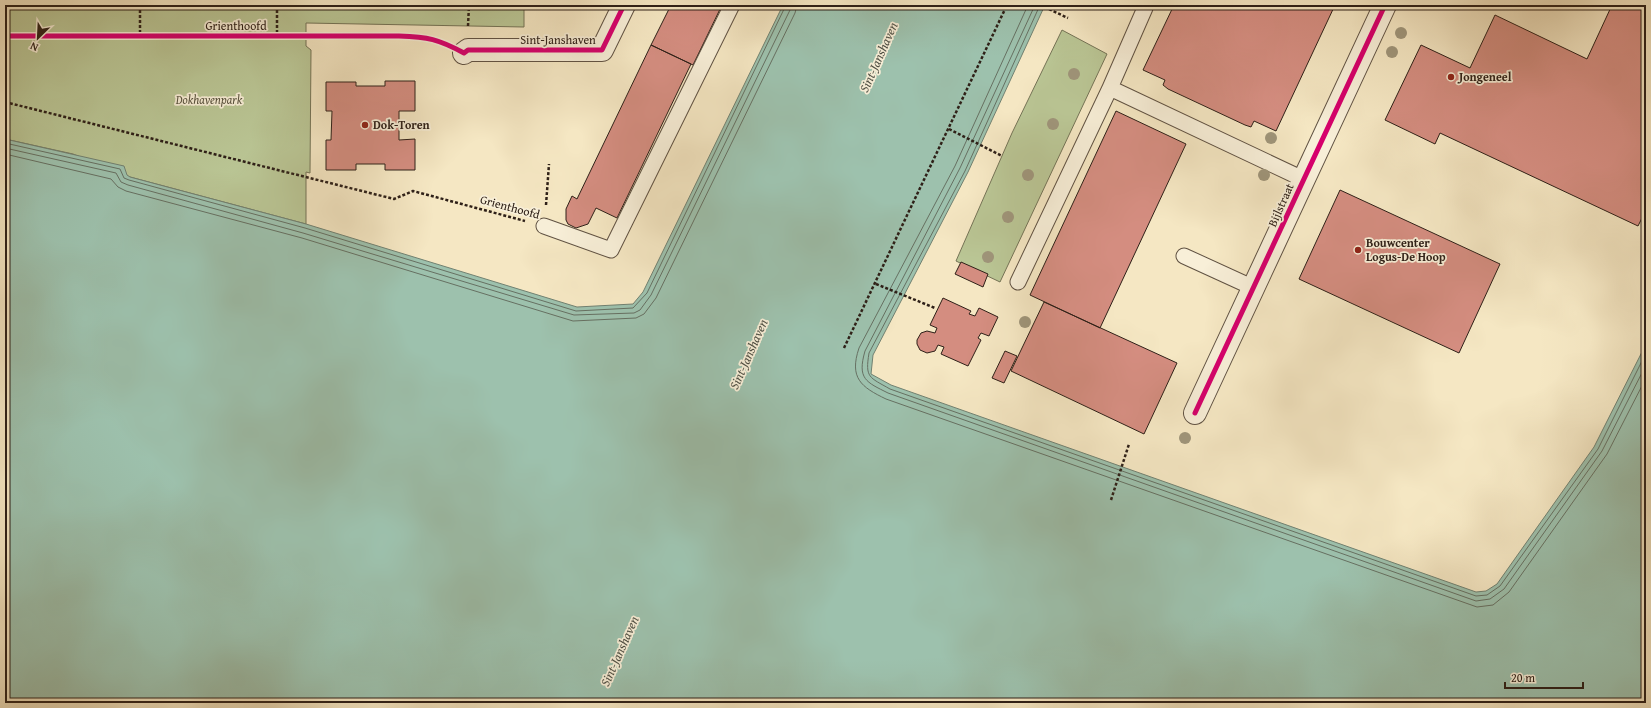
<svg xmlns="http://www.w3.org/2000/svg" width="1651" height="708" viewBox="0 0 1651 708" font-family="'Gentium Book Plus',serif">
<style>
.green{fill:#bac695;stroke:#747356}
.water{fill:#9dc1ad;stroke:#718171}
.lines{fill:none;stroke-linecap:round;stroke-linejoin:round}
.shore{stroke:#667062;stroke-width:1}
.building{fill:#d48d80;stroke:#2e2018}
.lane-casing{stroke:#605243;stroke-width:17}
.street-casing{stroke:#605243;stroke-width:24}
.path{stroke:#2e2018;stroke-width:2.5;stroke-dasharray:3 2;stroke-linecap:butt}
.lane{stroke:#f8efd8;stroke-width:15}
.street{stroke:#f8efd8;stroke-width:22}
.cycleway-casing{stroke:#f8efd8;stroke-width:8}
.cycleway{stroke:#d6006c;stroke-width:5}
.tree{fill:#9f957a}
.poi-dot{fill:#8f2418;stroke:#f8efd8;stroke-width:1.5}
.labels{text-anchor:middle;stroke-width:3.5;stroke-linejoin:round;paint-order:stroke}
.street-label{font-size:12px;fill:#2e2018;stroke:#f8efd8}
.poi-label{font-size:12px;font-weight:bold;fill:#2e2018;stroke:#f8efd8;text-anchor:start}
.park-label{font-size:12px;font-style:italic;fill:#58523e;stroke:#f8efd8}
.water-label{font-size:13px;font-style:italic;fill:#4f5045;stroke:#f8efd8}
</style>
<rect width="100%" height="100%" fill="#f5e7c3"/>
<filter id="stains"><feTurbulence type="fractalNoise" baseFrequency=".005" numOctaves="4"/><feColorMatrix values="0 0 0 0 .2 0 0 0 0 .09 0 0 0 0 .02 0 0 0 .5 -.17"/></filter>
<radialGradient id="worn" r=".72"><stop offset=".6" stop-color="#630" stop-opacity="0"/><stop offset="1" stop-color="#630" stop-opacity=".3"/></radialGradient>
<path class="green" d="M 5,5 L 524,5 L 524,27 L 306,23 L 306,46 L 311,50 L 310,173 L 306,172 L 306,224 L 130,177 L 73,154 L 5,139 Z
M 1062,30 L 1107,54 L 1000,282 L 956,261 L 1012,133 Z"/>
<path class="water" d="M 783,5 L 1045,5 L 968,172 L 873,355 L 871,374 L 891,385 L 1476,592 L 1486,591 L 1497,584 L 1594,447 L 1646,344 L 1646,703 L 5,703 L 5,139 L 124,166 L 127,175 L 130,177 L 306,224 L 577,307 L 633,304 L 643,292 Z"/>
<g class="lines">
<path class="shore" d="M 1028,5 L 955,166 L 859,348 C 849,378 861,387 886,399 L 1477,607 L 1493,605 L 1509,592 L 1607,454 L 1646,378
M 1035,5 L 960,168 L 865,351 C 857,379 866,382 888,393 L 1476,601 L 1490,599 L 1504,589 L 1602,451 L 1646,365
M 1040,5 L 965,171 L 869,353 C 865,378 869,377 890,389 L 1476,596 L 1487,595 L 1500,586 L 1598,449 L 1646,353
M 5,143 L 120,169 L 124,178 L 129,180 L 305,228 L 576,311 L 633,308 L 647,293 L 786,5
M 5,148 L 116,173 L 121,182 L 128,185 L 303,233 L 574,315 L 634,313 L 640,310 L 651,295 L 790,10 L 791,5
M 5,154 L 111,179 L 118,187 L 126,191 L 302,238 L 573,321 L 636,318 L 644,314 L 656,298 L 795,13 L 797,5"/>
</g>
<path class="building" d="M 671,5 L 722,5 L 693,65 L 651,45 Z
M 1174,5 L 1335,5 L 1276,131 L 1254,121 L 1251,127 L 1245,125 L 1168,89 L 1163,85 L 1165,80 L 1143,70 Z
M 1612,5 L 1646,5 L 1646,210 L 1638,226 L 1440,133 L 1435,144 L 1385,120 L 1421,45 L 1470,68 L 1495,15 L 1587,59 Z
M 651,45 L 691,64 L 617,218 L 596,208 L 588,224 L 576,228 L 568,224 L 566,220 L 566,209 L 572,196 L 577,199 Z
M 385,81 L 415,81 L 415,111 L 399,111 L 399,140 L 415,139 L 415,170 L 385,170 L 385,164 L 356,164 L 356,170 L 326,170 L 326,140 L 331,140 L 332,111 L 326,111 L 326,82 L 356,82 L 356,86 L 385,86 Z
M 1116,111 L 1186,144 L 1100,328 L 1030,295 Z
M 1340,190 L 1500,264 L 1459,353 L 1299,279 Z
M 961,262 L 988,274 L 983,287 L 955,274 Z
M 943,298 L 971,311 L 969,314 L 975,316 L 979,308 L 998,317 L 989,336 L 981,333 L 978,338 L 981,340 L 968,366 L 941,354 L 944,347 L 938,345 L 935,351 L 927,353 L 920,350 L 917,344 L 917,340 L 921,333 L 927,331 L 935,333 L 937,328 L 930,325 Z
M 1044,302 L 1177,363 L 1144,434 L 1011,371 Z
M 1005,351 L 1017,356 L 1004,383 L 992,378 Z"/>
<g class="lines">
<g class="lane-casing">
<path id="lane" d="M 1110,88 L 1303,179
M 544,226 L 611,250 L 732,5
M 1184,256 L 1254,288
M 1018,282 L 1110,88 L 1145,8"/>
</g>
<g class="street-casing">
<path id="street" d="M 464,53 L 468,50 L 602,50 L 624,5
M 1195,413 L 1385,5"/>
</g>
<path class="path" d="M 140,5 L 140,37
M 277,5 L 277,36
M 1040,5 L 1068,18
M 468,26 L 469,5
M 5,102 L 394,199 L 413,191 L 525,221
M 949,129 L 1002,156
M 546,205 L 549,164
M 876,284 L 935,308
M 844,348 L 1007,5
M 1111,500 L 1129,444"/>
<use href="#lane" class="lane"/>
<use href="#street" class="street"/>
<g class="cycleway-casing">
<path id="cycleway" d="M 5,36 L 399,36 C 428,37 438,39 464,53 L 468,50 L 602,50 L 624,5
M 1195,413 L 1385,5"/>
</g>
<use href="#cycleway" class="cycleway"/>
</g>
<g class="tree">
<circle cx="1401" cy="33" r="6"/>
<circle cx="1392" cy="52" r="6"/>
<circle cx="1074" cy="74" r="6"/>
<circle cx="1053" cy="124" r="6"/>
<circle cx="1271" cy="138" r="6"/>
<circle cx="1028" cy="175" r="6"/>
<circle cx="1264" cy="175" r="6"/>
<circle cx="1008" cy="217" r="6"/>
<circle cx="988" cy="257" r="6"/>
<circle cx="1025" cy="322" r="6"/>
<circle cx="1185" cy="438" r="6"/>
</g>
<g class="poi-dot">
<circle cx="1451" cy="77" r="4"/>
<circle cx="365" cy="125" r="4"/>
<circle cx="1358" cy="250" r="4"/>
</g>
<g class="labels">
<g class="street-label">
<text x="236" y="30">Grienthoofd</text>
<text x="558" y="44">Sint-Janshaven</text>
<text transform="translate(1281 205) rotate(-66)" y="4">Bijlstraat</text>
<text transform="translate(510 207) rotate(15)" y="4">Grienthoofd</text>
</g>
<g class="poi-label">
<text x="1459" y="81">Jongeneel</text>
<text x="373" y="129">Dok-Toren</text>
<text x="1366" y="247">Bouwcenter<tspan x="1366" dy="14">Logus-De Hoop</tspan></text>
</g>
<g class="park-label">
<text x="209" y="104">Dokhavenpark</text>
</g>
<g class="water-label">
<text transform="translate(878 57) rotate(-66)" y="5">Sint-Janshaven</text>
<text transform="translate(748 354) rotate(-66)" y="5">Sint-Janshaven</text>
<text transform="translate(619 651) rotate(-66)" y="5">Sint-Janshaven</text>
</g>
</g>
<rect width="1651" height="708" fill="none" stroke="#f5e7c3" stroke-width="20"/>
<rect x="6" y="6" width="1639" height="696" fill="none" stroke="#2e2018" stroke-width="2"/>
<rect x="10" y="10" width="1631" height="688" fill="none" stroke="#2e2018"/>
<g transform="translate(38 38) rotate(204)" stroke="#f8efd8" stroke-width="3" paint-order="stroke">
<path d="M0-3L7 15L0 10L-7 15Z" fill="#2e2018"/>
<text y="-6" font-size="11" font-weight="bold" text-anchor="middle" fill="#2e2018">N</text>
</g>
<path d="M1505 682v6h78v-6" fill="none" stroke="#2e2018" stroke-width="2"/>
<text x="1511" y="682" font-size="12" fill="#2e2018" stroke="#f8efd8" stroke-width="3" paint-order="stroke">20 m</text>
<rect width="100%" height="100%" filter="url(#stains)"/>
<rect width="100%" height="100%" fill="url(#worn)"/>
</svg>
